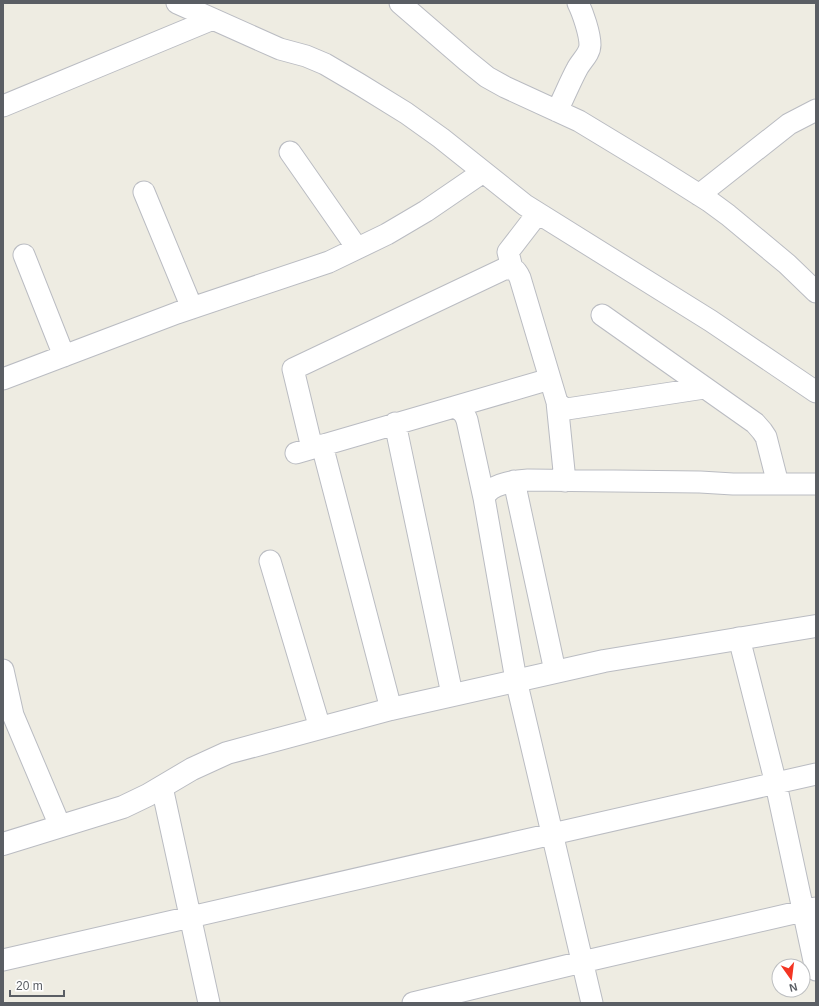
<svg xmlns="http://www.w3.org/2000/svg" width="819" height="1006" viewBox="0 0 819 1006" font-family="Arial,sans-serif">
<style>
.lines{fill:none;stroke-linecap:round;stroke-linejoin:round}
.minor-casing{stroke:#babcc2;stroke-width:23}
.tertiary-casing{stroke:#babcc2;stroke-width:24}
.minor{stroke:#fff;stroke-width:21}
.tertiary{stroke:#fff;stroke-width:22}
</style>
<rect width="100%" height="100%" fill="#eeece2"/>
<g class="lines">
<g class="minor-casing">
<path id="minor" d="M 177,3 L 280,49 L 306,56 L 325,64 L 359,84 L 406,113 L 441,138 L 525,205 L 711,321 L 816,392
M 400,3 L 466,60 L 487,77 L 505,87 L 579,121 L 655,167 L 709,201 L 728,215 L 787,264 L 816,292
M 3,106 L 213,19
M 557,111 C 564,97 570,82 577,69 C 581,61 590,54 590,45 C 590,34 583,13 578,3
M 290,152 L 357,248
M 144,192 L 192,308
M 699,195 L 789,124 L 816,110
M 24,255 L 64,356
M 512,268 L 508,252 L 538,213
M 602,315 L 755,423 L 762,431 L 766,437 L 778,484
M 3,379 L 177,313 L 329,262 L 387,234 L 426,211 L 483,172
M 557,402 L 565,481
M 454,407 L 550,379
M 395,423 L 452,694
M 322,445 L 391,709
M 312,448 L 293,369 L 504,269 C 514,268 516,269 520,278 L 557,402 L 562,407 L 567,409 L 704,388
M 296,453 L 454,407 C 461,410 464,412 467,420 L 484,498
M 514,481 L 555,671
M 270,561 L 320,728
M 739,638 L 776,784 L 816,970
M 3,670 L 13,715 L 60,826
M 162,787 L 209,1003
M 3,960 L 526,840 L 816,774
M 413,1003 L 582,962 L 816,908
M 592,1003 L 516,680 L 484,498 C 485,496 486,494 487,493 C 495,483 516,481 528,480 L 700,482 L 733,484 L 816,484"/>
</g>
<g class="tertiary-casing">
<path id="tertiary" d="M 3,844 L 123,807 L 148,795 L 192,769 L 227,753 L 391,709 L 604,661 L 816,626"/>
</g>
<use href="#minor" class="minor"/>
<use href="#tertiary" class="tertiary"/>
</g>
<rect width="819" height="1006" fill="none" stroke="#5a5e64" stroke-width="8"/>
<g transform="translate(791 978) rotate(166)"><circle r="19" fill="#ffffff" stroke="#bdbfc1"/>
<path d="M0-3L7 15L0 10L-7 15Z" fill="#f33523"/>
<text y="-6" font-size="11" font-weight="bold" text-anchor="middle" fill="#5a5e64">N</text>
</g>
<path d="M10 990v6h54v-6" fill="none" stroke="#5a5e64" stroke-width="2"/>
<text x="16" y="990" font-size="12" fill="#5a5e64" stroke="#ffffff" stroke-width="3" paint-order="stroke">20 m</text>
</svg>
